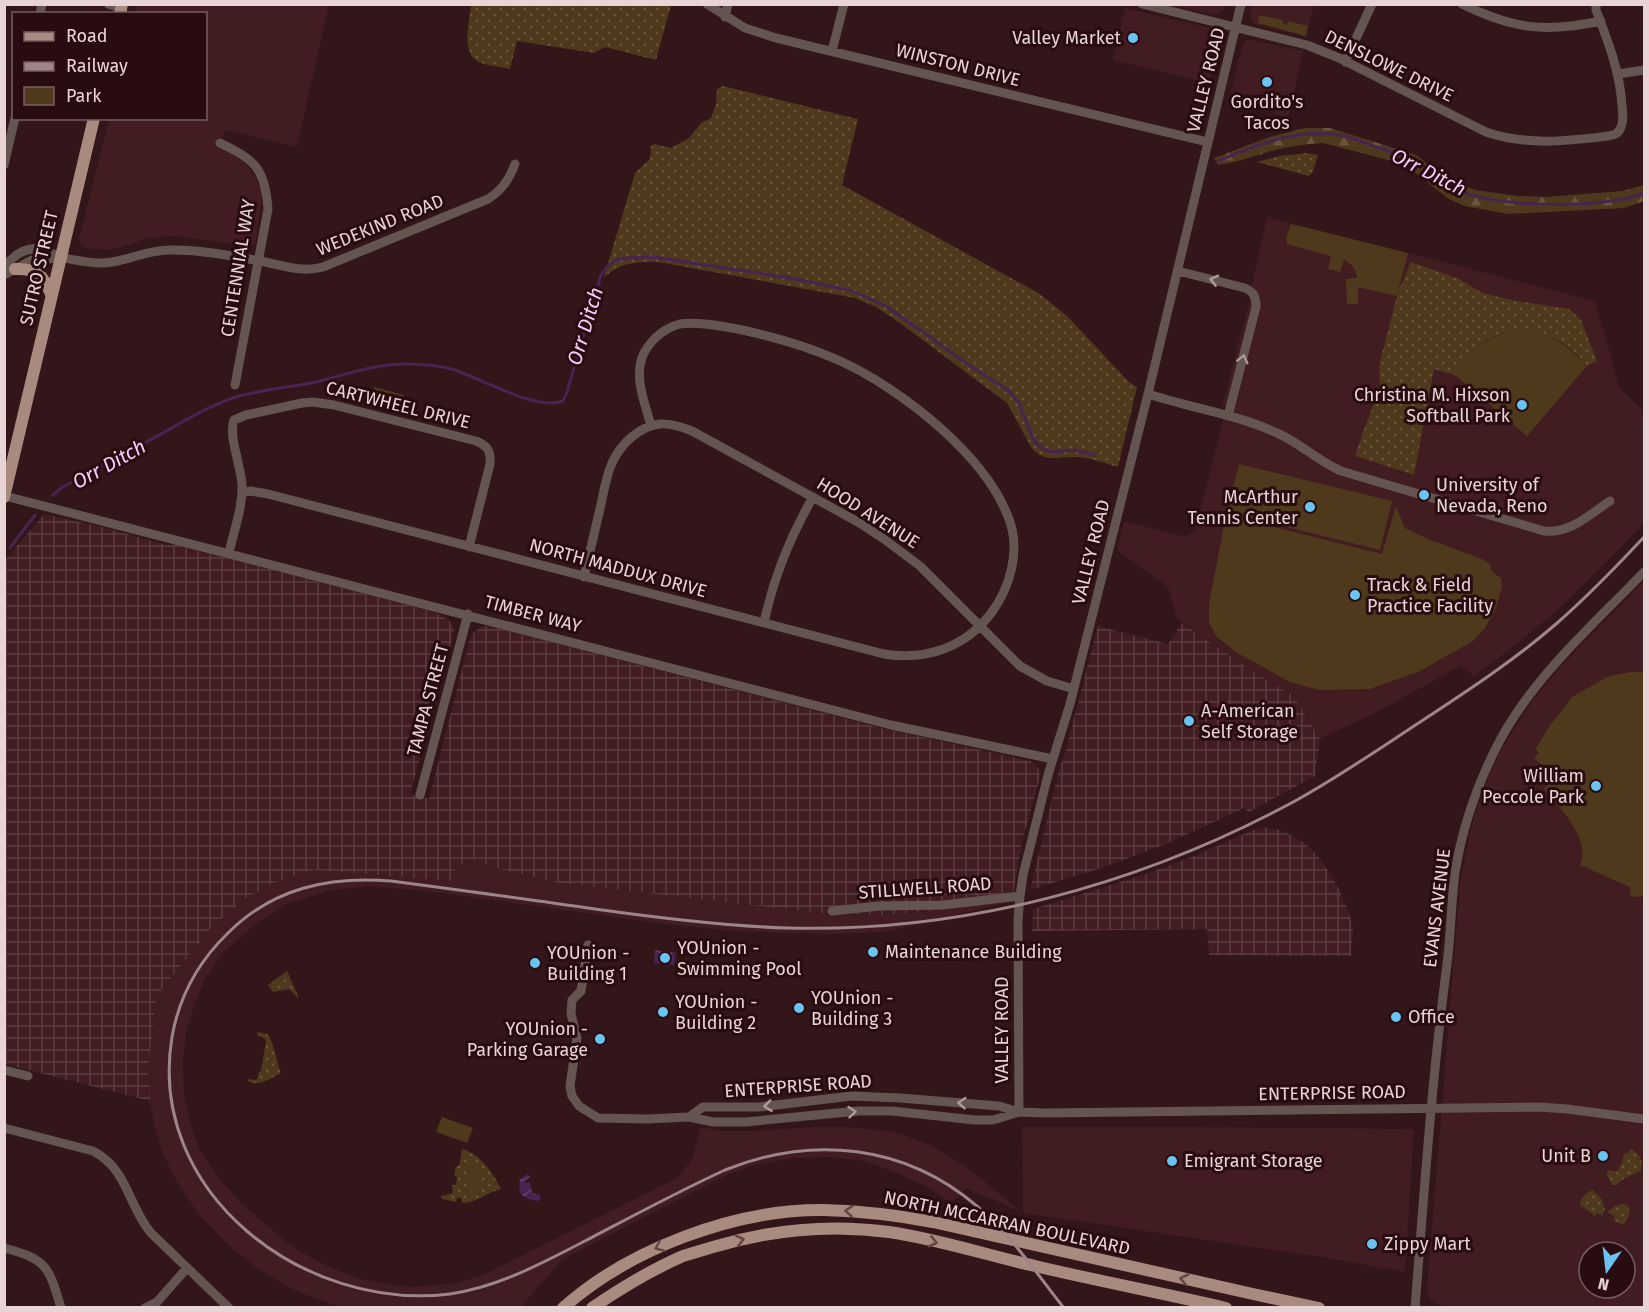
<svg xmlns="http://www.w3.org/2000/svg" width="1649" height="1312" viewBox="0 0 1649 1312" font-family="'Fira Sans',sans-serif">
<style>
.built{fill:#411c20;fill-rule:evenodd}
.industrial{fill:url(#industrial-grid)}
.grass{fill:url(#grass-dots)}
.forest{fill:url(#forest-firs)}
.park{fill:#4f391c}
.water{fill:url(#water-waves)}
.lines{fill:none;stroke-linecap:round;stroke-linejoin:round}
.stream{stroke:#472451;stroke-width:3}
.minor{stroke:#645550;stroke-width:9}
.major{stroke:#a88b7e;stroke-width:12}
.rail{stroke:#9e8587;stroke-width:3}
.oneway{stroke:#ad9b99}
.oneway2{stroke:#624542}
.poi-dot{fill:#69c4f1;stroke:#290c10;stroke-width:2}
.labels{text-anchor:middle;stroke-width:6;stroke-linejoin:round;paint-order:stroke}
.poi-label{font-size:18px;fill:#e9d4d5;stroke:#290c10;text-anchor:start}
.street-label{font-size:18px;fill:#e9d4d5;stroke:#290c10}
.water-label{font-size:20px;font-style:italic;fill:#f2d0fd;stroke:#290c10}
</style>
<defs>
<pattern id="industrial-grid" width="8" height="8" patternUnits="userSpaceOnUse" patternTransform="scale(1.5)"><rect width="8" height="8" fill="#411c20"/><path d="M0 4h8M4 0v8" fill="none" stroke="#5c3c40"/></pattern>
<pattern id="grass-dots" width="8" height="8" patternUnits="userSpaceOnUse" patternTransform="scale(1.5)"><rect width="8" height="8" fill="#4f391c"/><path d="M2 2h.1M6 6h.1" fill="none" stroke="#68553c" stroke-width="1.8" stroke-linecap="round"/></pattern>
<pattern id="forest-firs" width="22" height="20" patternUnits="userSpaceOnUse" patternTransform="scale(1.5)"><rect width="22" height="20" fill="#4f391c"/><path d="M5 1l3.5 6h-7zM16 11l3.5 6h-7z" fill="#68553c"/></pattern>
<pattern id="water-waves" width="16" height="10" patternUnits="userSpaceOnUse" patternTransform="scale(1.5)"><rect width="16" height="10" fill="#472451"/><path d="M0 5q4-4 8 0t8 0" fill="none" stroke="#624369"/></pattern>
</defs>
<rect width="100%" height="100%" fill="#331619"/>
<path class="built" d="M 137,5 L 329,5 L 297,147 L 225,130 L 223,134 L 221,149 L 236,156 L 247,165 L 257,180 L 261,190 L 261,204 L 256,241 L 254,245 L 249,246 L 174,236 L 148,238 L 120,248 L 107,250 L 91,249 L 82,246 L 79,240 L 109,119 L 206,118 L 206,14 L 135,13 Z
M 1171,5 L 1225,5 L 1223,10 L 1218,14 L 1213,15 Z
M 1252,5 L 1314,5 L 1306,37 L 1254,24 L 1250,19 L 1250,14 Z
M 1125,8 L 1210,28 L 1215,31 L 1218,35 L 1218,42 L 1208,83 L 1113,60 Z
M 1248,39 L 1303,51 L 1288,119 L 1230,95 L 1242,47 L 1244,42 Z
M 1267,217 L 1595,301 L 1620,388 L 1644,412 L 1644,523 L 1605,564 L 1554,613 L 1513,647 L 1474,676 L 1460,666 L 1379,711 L 1320,739 L 1294,696 L 1260,676 L 1176,618 L 1168,587 L 1117,550 L 1124,521 L 1183,536 L 1190,534 L 1195,529 L 1223,421 L 1226,407 L 1222,404 L 1224,400 L 1250,299 L 1252,284 Z
M 1644,581 L 1644,1307 L 1463,1307 L 1440,1305 L 1431,1300 L 1428,1295 L 1427,1288 L 1460,884 L 1470,832 L 1478,805 L 1492,768 L 1501,750 L 1521,717 L 1543,687 L 1563,664 ZM 1589,1252 L 1625,1252 L 1625,1288 L 1589,1288 Z
M 480,858 L 485,864 L 500,869 L 559,883 L 830,914 L 883,915 L 952,909 L 1012,901 L 885,932 L 828,934 L 734,931 L 665,924 L 434,892 L 371,886 L 332,890 L 288,903 L 252,927 L 223,953 L 204,981 L 194,1005 L 186,1033 L 183,1061 L 184,1094 L 190,1122 L 200,1150 L 220,1179 L 243,1205 L 289,1244 L 315,1260 L 334,1269 L 358,1278 L 385,1284 L 411,1287 L 456,1283 L 483,1275 L 671,1181 L 681,1174 L 693,1157 L 700,1127 L 721,1131 L 753,1131 L 812,1127 L 844,1127 L 880,1130 L 900,1134 L 926,1143 L 945,1153 L 968,1168 L 1023,1213 L 1022,1127 L 1199,1127 L 1414,1129 L 1405,1272 L 1322,1257 L 1023,1213 L 966,1188 L 951,1203 L 927,1187 L 899,1174 L 865,1161 L 831,1157 L 795,1158 L 754,1165 L 727,1175 L 563,1259 L 521,1307 L 498,1307 L 495,1306 L 487,1308 L 341,1307 L 295,1291 L 257,1268 L 227,1244 L 198,1213 L 177,1182 L 162,1152 L 154,1124 L 150,1101 L 148,1068 L 156,998 L 211,928 L 244,899 L 274,883 L 303,872 L 315,870 L 451,881 L 456,866 Z"/>
<path class="industrial" d="M 44,514 L 110,529 L 166,545 L 177,545 L 434,612 L 449,620 L 453,626 L 454,632 L 410,794 L 429,799 L 470,638 L 474,632 L 482,627 L 489,626 L 877,727 L 1030,761 L 1036,765 L 1039,770 L 1040,777 L 1022,842 L 1012,901 L 952,909 L 883,915 L 830,914 L 559,883 L 500,869 L 485,864 L 479,858 L 456,866 L 451,881 L 315,870 L 303,872 L 274,883 L 244,899 L 211,928 L 163,988 L 156,999 L 148,1068 L 150,1101 L 5,1064 L 5,560 Z
M 1182,623 L 1260,676 L 1294,696 L 1320,739 L 1315,776 L 1249,812 L 1244,808 L 1164,845 L 1098,869 L 1030,890 L 1060,766 L 1064,757 L 1098,626 L 1168,644 Z
M 1264,827 L 1280,830 L 1291,835 L 1306,844 L 1322,861 L 1339,889 L 1349,913 L 1353,928 L 1351,956 L 1209,955 L 1207,929 L 1032,931 L 1033,909 L 1143,875 L 1192,857 L 1253,830 Z"/>
<path class="grass" d="M 471,5 L 471,4 L 671,5 L 656,60 L 605,47 L 594,53 L 517,41 L 510,69 C 501,67 490,66 481,63 C 459,55 470,22 471,5 Z
M 723,86 L 858,119 L 842,185 L 1040,294 L 1068,317 L 1129,382 L 1137,387 L 1118,467 C 1104,463 1089,457 1075,457 C 1057,456 1045,464 1031,447 L 1007,403 L 896,320 L 876,307 L 855,298 L 658,262 C 637,261 621,263 604,277 L 635,173 L 650,159 L 651,146 L 654,144 L 671,148 L 689,138 L 701,123 L 711,118 L 716,104 L 717,89 Z
M 1307,153 L 1318,155 L 1313,171 L 1309,176 L 1257,162 L 1279,156 Z
M 1411,262 L 1459,279 L 1482,293 L 1512,300 L 1569,309 L 1581,320 L 1597,361 L 1587,366 C 1582,361 1577,354 1571,349 C 1545,327 1506,324 1479,346 C 1470,354 1463,365 1455,375 L 1434,369 L 1414,475 L 1355,456 L 1363,432 L 1380,388 L 1379,366 L 1382,354 L 1398,292 Z
M 287,971 L 298,996 L 298,998 L 289,989 L 273,992 L 268,985 Z
M 257,1032 C 260,1033 265,1033 267,1034 C 273,1038 277,1064 281,1073 C 271,1078 259,1087 248,1081 L 248,1079 L 257,1080 L 259,1072 L 261,1071 L 266,1041 L 264,1038 L 258,1036 Z
M 462,1149 C 481,1154 493,1173 501,1189 C 487,1192 477,1203 462,1203 L 462,1199 L 457,1197 L 456,1202 L 442,1199 L 441,1196 L 453,1193 L 452,1185 L 456,1185 L 457,1177 L 454,1176 L 456,1166 L 459,1166 Z
M 1630,1149 C 1639,1152 1644,1161 1641,1171 L 1625,1178 L 1616,1185 L 1612,1185 L 1607,1175 L 1607,1172 L 1609,1170 L 1617,1172 L 1623,1160 L 1622,1160 L 1625,1153 L 1629,1153 Z
M 1593,1190 L 1602,1200 L 1605,1210 L 1602,1215 L 1597,1213 L 1595,1216 L 1580,1205 C 1579,1199 1587,1192 1593,1190 Z
M 1622,1204 L 1628,1205 C 1631,1213 1628,1220 1623,1225 L 1613,1220 L 1615,1216 L 1607,1212 L 1615,1206 Z"/>
<path class="forest" d="M 1305,128 L 1330,128 L 1416,155 L 1435,170 L 1458,183 L 1475,190 L 1518,196 L 1545,197 L 1623,191 L 1644,185 L 1644,201 L 1624,208 L 1508,214 L 1465,206 L 1449,199 L 1404,164 L 1323,143 C 1305,144 1285,147 1268,152 C 1251,157 1235,163 1218,165 L 1214,158 L 1270,137 Z"/>
<path class="park" d="M 1259,15 L 1283,20 L 1283,24 L 1287,25 L 1288,21 L 1308,26 L 1306,36 L 1258,23 Z
M 1291,224 L 1408,253 L 1397,296 L 1358,287 L 1358,304 L 1347,304 L 1346,279 L 1357,278 C 1356,269 1352,264 1344,260 L 1340,272 L 1328,269 L 1331,256 L 1287,244 L 1286,238 Z
M 1526,330 C 1554,334 1568,346 1587,366 L 1527,436 L 1455,375 C 1460,368 1464,362 1470,355 C 1485,338 1504,332 1526,330 Z
M 374,387 L 404,395 L 400,412 L 369,404 Z
M 1239,464 L 1392,501 L 1380,550 L 1227,512 Z
M 1396,506 L 1405,528 L 1428,539 L 1482,559 L 1490,564 L 1491,571 L 1501,578 L 1502,587 L 1496,608 L 1485,628 L 1473,641 L 1420,671 L 1370,689 L 1319,690 L 1290,682 L 1236,652 L 1217,637 L 1209,623 L 1209,604 L 1226,515 L 1382,554 Z
M 1631,672 L 1644,672 L 1644,896 L 1631,897 L 1630,887 L 1580,865 C 1592,839 1559,808 1544,788 L 1557,778 L 1534,758 L 1539,752 L 1535,750 L 1548,728 L 1572,697 L 1609,676 Z
M 442,1117 L 473,1128 L 467,1143 L 436,1132 Z
M 468,1165 L 481,1167 L 479,1193 L 466,1191 Z"/>
<path class="water" d="M 655,950 L 676,953 L 674,965 L 654,963 Z
M 528,1174 L 530,1177 L 524,1181 L 527,1183 L 529,1182 L 533,1193 L 536,1193 L 537,1195 L 539,1194 L 541,1198 L 539,1201 C 524,1199 517,1196 520,1179 Z"/>
<g class="lines">
<path class="stream" d="M 1218,161 C 1255,146 1292,130 1332,134 C 1347,135 1362,142 1376,147 C 1390,151 1406,155 1419,163 C 1433,172 1445,184 1460,191 C 1498,208 1606,209 1644,193
M 53,495 L 61,488 C 94,470 128,452 161,434 C 186,420 212,404 239,396 C 265,389 294,387 320,381 C 347,374 377,364 405,364 C 421,364 439,365 455,370 C 482,379 536,411 563,401 L 567,392 L 601,275 L 608,266 L 616,260 L 628,258 L 653,257 L 796,279 L 852,291 L 886,306 L 969,365 L 1008,390 L 1019,403 L 1032,437 L 1038,445 L 1044,449 L 1051,452 L 1074,450 L 1095,455
M 10,548 L 35,515"/>
<path class="minor" d="M 108,4 L 121,8
M 707,4 L 745,28 L 776,38 L 1208,142
M 1142,4 L 1307,45 L 1339,58 L 1486,132 C 1527,146 1567,141 1608,136 C 1614,135 1618,134 1620,129 C 1624,122 1623,113 1622,106 C 1620,72 1608,41 1596,10 L 1596,4
M 1462,4 C 1513,29 1545,33 1601,21
M 40,14 L 42,4
M 725,17 L 728,4
M 832,51 L 844,4
M 1345,62 L 1372,4
M 1618,74 L 1644,70
M 220,143 C 255,160 265,168 268,209 L 235,385
M 4,165 L 15,118
M 4,267 C 14,255 28,245 44,250 C 50,252 55,255 61,257 C 72,260 86,262 97,263 C 123,264 144,250 169,250 C 197,249 233,256 260,261 C 282,265 301,273 323,267 L 488,199 C 502,190 509,180 515,164
M 1178,271 L 1245,288 C 1254,292 1256,297 1256,307 L 1228,416
M 4,275 L 32,260 L 50,259 L 60,256
M 1148,394 C 1191,408 1236,414 1277,433 C 1300,443 1318,461 1341,471 L 1544,531 C 1570,534 1589,515 1610,501
M 242,493 L 250,491 L 268,494 L 884,654 C 927,661 966,647 992,612 C 1010,587 1020,552 1010,522 C 988,456 899,387 838,360 C 809,347 778,338 747,331 C 728,327 699,321 680,324 C 665,328 653,338 645,351 C 632,374 645,403 651,426
M 5,496 L 891,725 L 1053,759
M 229,553 C 234,530 243,507 242,484 C 241,467 228,434 234,420 L 246,415 L 302,403 L 313,402 L 334,405 L 476,441 C 488,446 491,451 490,464 L 469,547
M 584,577 C 589,555 594,534 599,513 C 603,497 605,479 612,463 C 620,445 639,426 660,424 C 671,423 682,427 692,431 L 858,522 L 884,539 L 920,566 L 1020,666 L 1047,681 L 1074,689
M 764,623 C 773,579 790,537 813,497
M 420,795 L 468,614
M 832,911 L 879,906 L 943,905 L 1020,896
M 588,945 L 581,991 L 572,1000 L 571,1014 L 577,1038 L 570,1086 L 572,1096 L 579,1106 L 598,1118 L 647,1119 L 689,1117 L 713,1122 L 745,1122 L 858,1111 L 892,1111 L 975,1120 L 993,1120 L 1019,1112
M 4,1070 L 28,1076
M 1019,1112 L 1018,920 L 1020,896 L 1023,875 L 1048,775 L 1070,704 L 1148,394 L 1241,4
M 689,1117 L 703,1107 L 759,1107 L 852,1096 L 900,1098 L 999,1106 L 1019,1112 L 1044,1113 L 1539,1107 L 1567,1109 L 1644,1119
M 4,1128 L 93,1151 C 128,1169 128,1206 151,1233 L 229,1308
M 4,1248 C 47,1259 49,1267 61,1308
M 145,1308 L 157,1302 L 187,1268
M 1415,1308 C 1424,1193 1432,1078 1447,964 C 1451,934 1451,903 1455,873 C 1462,828 1477,785 1498,744 C 1533,677 1592,626 1644,572"/>
<path class="major" d="M 120,14 L 122,4
M 15,269 C 37,268 43,275 51,294
M 4,497 L 94,118
M 563,1308 C 629,1249 735,1209 824,1210 C 860,1211 896,1215 933,1222 L 1253,1294 L 1319,1308
M 592,1308 C 621,1288 651,1270 683,1256 C 693,1253 703,1250 713,1247 C 770,1230 830,1224 889,1232 C 938,1239 986,1255 1035,1266 C 1098,1281 1162,1293 1226,1308"/>
<path class="rail" d="M 1064,1308 C 1037,1274 1011,1235 978,1207 C 905,1144 812,1135 725,1170 C 677,1192 631,1217 585,1241 C 542,1263 499,1287 450,1294 C 304,1312 146,1193 172,1037 C 179,997 199,961 228,933 C 273,888 329,876 391,881 C 459,890 527,899 595,909 C 659,918 723,926 787,928 C 963,933 1140,885 1295,801 C 1335,779 1373,753 1411,728 C 1461,695 1511,663 1556,624 C 1587,597 1616,567 1644,537"/>
</g>
<defs><path id="oneway-chevron" d="M-2-3.5L2.5 0L-2 3.5" fill="none" stroke-width="1.6" stroke-linecap="round" stroke-linejoin="round" transform="scale(1.5)"/></defs>
<g class="oneway">
<use href="#oneway-chevron" transform="translate(1214 280) rotate(-166)"/>
<use href="#oneway-chevron" transform="translate(1243 359) rotate(-76)"/>
<use href="#oneway-chevron" transform="translate(962 1103) rotate(-176)"/>
<use href="#oneway-chevron" transform="translate(768 1106) rotate(173)"/>
<use href="#oneway-chevron" transform="translate(852 1112) rotate(-5)"/>
</g>
<g class="oneway2">
<use href="#oneway-chevron" transform="translate(849 1211) rotate(-177)"/>
<use href="#oneway-chevron" transform="translate(740 1240) rotate(-13)"/>
<use href="#oneway-chevron" transform="translate(933 1242) rotate(13)"/>
<use href="#oneway-chevron" transform="translate(659 1247) rotate(157)"/>
<use href="#oneway-chevron" transform="translate(1184 1279) rotate(-167)"/>
</g>
<g class="poi-dot">
<circle cx="1133" cy="38" r="6"/>
<circle cx="1267" cy="82" r="6"/>
<circle cx="1522" cy="405" r="6"/>
<circle cx="1424" cy="495" r="6"/>
<circle cx="1310" cy="507" r="6"/>
<circle cx="1355" cy="595" r="6"/>
<circle cx="1189" cy="721" r="6"/>
<circle cx="1596" cy="786" r="6"/>
<circle cx="873" cy="952" r="6"/>
<circle cx="665" cy="958" r="6"/>
<circle cx="535" cy="963" r="6"/>
<circle cx="799" cy="1008" r="6"/>
<circle cx="663" cy="1012" r="6"/>
<circle cx="1396" cy="1017" r="6"/>
<circle cx="600" cy="1039" r="6"/>
<circle cx="1603" cy="1156" r="6"/>
<circle cx="1172" cy="1161" r="6"/>
<circle cx="1372" cy="1244" r="6"/>
</g>
<g class="labels">
<g class="poi-label">
<text x="1121" y="44" text-anchor="end">Valley Market</text>
<text x="1267" y="108" text-anchor="middle">Gordito's<tspan x="1267" dy="21">Tacos</tspan></text>
<text x="1510" y="401" text-anchor="end">Christina M. Hixson<tspan x="1510" dy="21">Softball Park</tspan></text>
<text x="1436" y="491">University of<tspan x="1436" dy="21">Nevada, Reno</tspan></text>
<text x="1298" y="503" text-anchor="end">McArthur<tspan x="1298" dy="21">Tennis Center</tspan></text>
<text x="1367" y="591">Track &amp; Field<tspan x="1367" dy="21">Practice Facility</tspan></text>
<text x="1201" y="717">A-American<tspan x="1201" dy="21">Self Storage</tspan></text>
<text x="1584" y="782" text-anchor="end">William<tspan x="1584" dy="21">Peccole Park</tspan></text>
<text x="677" y="954">YOUnion -<tspan x="677" dy="21">Swimming Pool</tspan></text>
<text x="885" y="958">Maintenance Building</text>
<text x="547" y="959">YOUnion -<tspan x="547" dy="21">Building 1</tspan></text>
<text x="811" y="1004">YOUnion -<tspan x="811" dy="21">Building 3</tspan></text>
<text x="675" y="1008">YOUnion -<tspan x="675" dy="21">Building 2</tspan></text>
<text x="1408" y="1023">Office</text>
<text x="588" y="1035" text-anchor="end">YOUnion -<tspan x="588" dy="21">Parking Garage</tspan></text>
<text x="1591" y="1162" text-anchor="end">Unit B</text>
<text x="1184" y="1167">Emigrant Storage</text>
<text x="1384" y="1250">Zippy Mart</text>
</g>
<g class="street-label">
<text transform="translate(958 65) rotate(14)" y="6">WINSTON DRIVE</text>
<text transform="translate(1389 66) rotate(26)" y="6">DENSLOWE DRIVE</text>
<text transform="translate(1206 80) rotate(-76)" y="6">VALLEY ROAD</text>
<text transform="translate(380 225) rotate(-22)" y="6">WEDEKIND ROAD</text>
<text transform="translate(39 268) rotate(-77)" y="6">SUTRO STREET</text>
<text transform="translate(238 268) rotate(-81)" y="6">CENTENNIAL WAY</text>
<text transform="translate(398 405) rotate(14)" y="6">CARTWHEEL DRIVE</text>
<text transform="translate(868 513) rotate(32)" y="6">HOOD AVENUE</text>
<text transform="translate(1091 552) rotate(-76)" y="6">VALLEY ROAD</text>
<text transform="translate(618 568) rotate(15)" y="6">NORTH MADDUX DRIVE</text>
<text transform="translate(533 614) rotate(15)" y="6">TIMBER WAY</text>
<text transform="translate(428 700) rotate(-75)" y="6">TAMPA STREET</text>
<text transform="translate(925 888) rotate(-4)" y="6">STILLWELL ROAD</text>
<text transform="translate(1437 908) rotate(-83)" y="6">EVANS AVENUE</text>
<text transform="translate(1002 1030) rotate(-90)" y="6">VALLEY ROAD</text>
<text transform="translate(798 1086) rotate(-4)" y="6">ENTERPRISE ROAD</text>
<text transform="translate(1332 1093) rotate(-1)" y="6">ENTERPRISE ROAD</text>
<text transform="translate(1007 1223) rotate(12)" y="6">NORTH MCCARRAN BOULEVARD</text>
</g>
<g class="water-label">
<text transform="translate(1429 172) rotate(27)" y="7">Orr Ditch</text>
<text transform="translate(585 326) rotate(-73)" y="7">Orr Ditch</text>
<text transform="translate(109 464) rotate(-29)" y="7">Orr Ditch</text>
</g>
</g>
<rect width="1649" height="1312" fill="none" stroke="#e9d4d5" stroke-width="12"/>
<rect x="12" y="12" width="195" height="108" fill="#290c10" stroke="#765c5f" stroke-width="1.5"/>
<rect x="24" y="32" width="30" height="9" fill="#a88b7e" stroke="#765c5f" stroke-width="1.5"/>
<text x="66" y="42" font-size="18" fill="#e9d4d5">Road</text>
<rect x="24" y="62" width="30" height="9" fill="#9e8587" stroke="#765c5f" stroke-width="1.5"/>
<text x="66" y="72" font-size="18" fill="#e9d4d5">Railway</text>
<rect x="24" y="87" width="30" height="18" fill="#4f391c" stroke="#765c5f" stroke-width="1.5"/>
<text x="66" y="102" font-size="18" fill="#e9d4d5">Park</text>
<g transform="translate(1607 1270) rotate(194)"><circle r="28" fill="#290c10" stroke="#765c5f" stroke-width="1.5"/>
<path d="M0-4.5L10 22L0 15L-10 22Z" fill="#69c4f1"/>
<text y="-9" font-size="16" font-weight="bold" text-anchor="middle" fill="#e9d4d5">N</text>
</g>
</svg>
